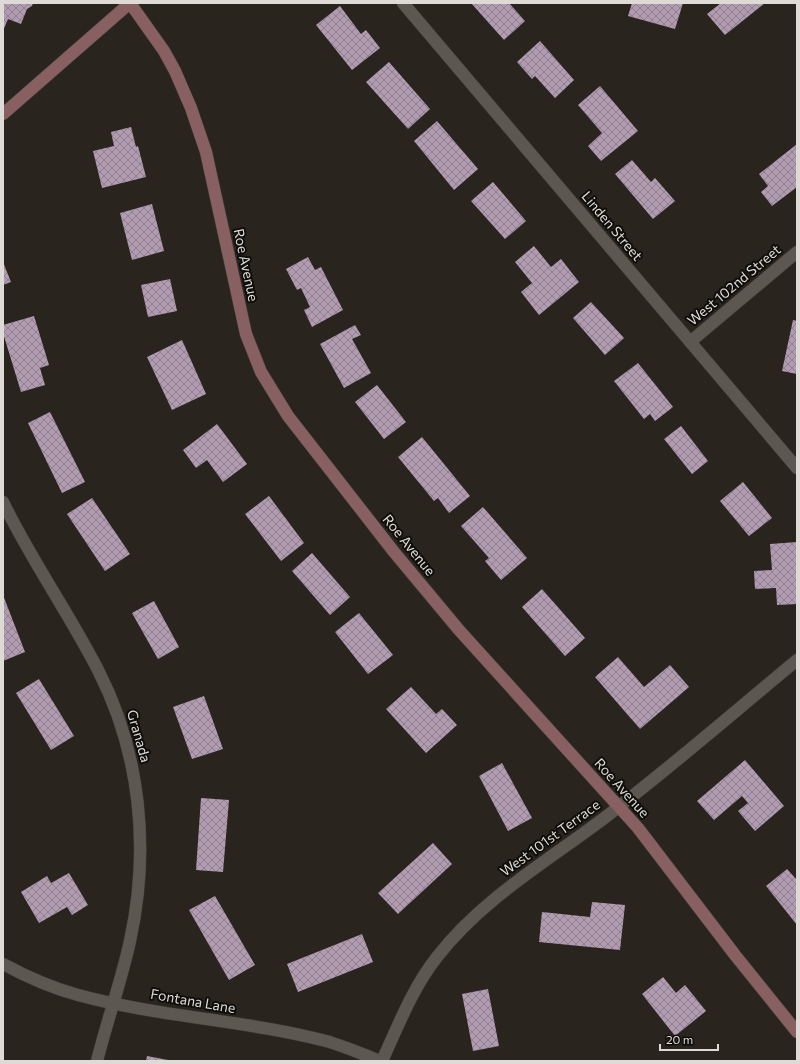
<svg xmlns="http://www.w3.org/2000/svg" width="800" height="1064" viewBox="0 0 800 1064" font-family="Commissioner,sans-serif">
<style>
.building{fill:url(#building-cross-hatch)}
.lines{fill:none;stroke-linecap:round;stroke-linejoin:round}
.street-casing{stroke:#423f3a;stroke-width:13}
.secondary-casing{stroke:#423f3a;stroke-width:13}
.street{stroke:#5c5750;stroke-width:12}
.secondary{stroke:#886061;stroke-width:12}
.labels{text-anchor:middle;stroke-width:4;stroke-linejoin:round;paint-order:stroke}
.street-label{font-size:14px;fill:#dedbd7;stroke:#100e0b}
</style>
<defs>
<pattern id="building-cross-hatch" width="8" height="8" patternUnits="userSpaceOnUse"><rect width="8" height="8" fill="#b19bb1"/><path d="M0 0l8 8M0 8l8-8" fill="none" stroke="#90808f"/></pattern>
</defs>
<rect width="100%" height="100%" fill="#29241e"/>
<path class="building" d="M 3,3 L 33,3 L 32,6 L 27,9 L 21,24 L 8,19 L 3,31 Z
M 471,3 L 509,3 L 525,21 L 504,40 Z
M 632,3 L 683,3 L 675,29 L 628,16 Z
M 721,3 L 765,3 L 725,35 L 707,14 Z
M 340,6 L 361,34 L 366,30 L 380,48 L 352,70 L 316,25 Z
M 540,41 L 574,80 L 555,98 L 535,76 L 532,79 L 517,62 Z
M 389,62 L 430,109 L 408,129 L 366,82 Z
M 600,86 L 638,131 L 601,161 L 588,146 L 602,133 L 578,105 Z
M 437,121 L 478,169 L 454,190 L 414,141 Z
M 131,127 L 136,147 L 138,146 L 146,177 L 102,188 L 93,151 L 114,146 L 111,132 Z
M 797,144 L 797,187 L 772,206 L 761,192 L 768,186 L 759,174 Z
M 632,160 L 651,182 L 655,178 L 675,201 L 653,219 L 615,174 Z
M 493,182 L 526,221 L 505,239 L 471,201 Z
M 152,204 L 164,251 L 132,260 L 120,213 Z
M 534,246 L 551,267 L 561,259 L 579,282 L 539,315 L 521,292 L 532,283 L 515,262 Z
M 308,257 L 315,270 L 321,267 L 343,310 L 312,327 L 304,310 L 310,307 L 301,288 L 297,290 L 286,269 Z
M 3,262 L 11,282 L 3,285 Z
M 170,279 L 177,311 L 148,317 L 141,285 Z
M 591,302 L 624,338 L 605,355 L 573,318 Z
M 34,316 L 49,365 L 40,368 L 45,385 L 21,392 L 3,333 L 3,325 Z
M 793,320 L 797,321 L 797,374 L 782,371 Z
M 355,325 L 361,335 L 352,339 L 371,373 L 344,388 L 320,344 Z
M 182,340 L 206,394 L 172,410 L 147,357 Z
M 638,363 L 673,407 L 655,421 L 650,414 L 644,419 L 614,381 Z
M 377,385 L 406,422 L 384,439 L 355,402 Z
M 50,412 L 85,482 L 62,493 L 28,423 Z
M 217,424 L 247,464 L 223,482 L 207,460 L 196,468 L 183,450 Z
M 681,426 L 708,461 L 692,474 L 664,439 Z
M 422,437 L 470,496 L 449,513 L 438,498 L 434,501 L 398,457 Z
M 743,482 L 772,518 L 749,536 L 720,501 Z
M 269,496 L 304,543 L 281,561 L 245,514 Z
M 92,498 L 130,554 L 105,571 L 67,514 Z
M 483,507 L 527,558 L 501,580 L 485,561 L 489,558 L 461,526 Z
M 797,542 L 797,604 L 777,605 L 776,588 L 755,589 L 754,571 L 772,570 L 770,544 Z
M 312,553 L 350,597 L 330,615 L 292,571 Z
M 542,589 L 585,638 L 565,656 L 522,607 Z
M 3,595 L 25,652 L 3,661 Z
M 154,601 L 179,647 L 158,659 L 132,613 Z
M 359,613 L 393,655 L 368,674 L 335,632 Z
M 618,657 L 644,687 L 670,665 L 689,687 L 640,729 L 595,677 Z
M 39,679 L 74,736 L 51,750 L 16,693 Z
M 411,687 L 436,714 L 442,709 L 457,725 L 426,753 L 386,709 Z
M 204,696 L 223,749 L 192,759 L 173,707 Z
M 745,760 L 784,806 L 755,831 L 738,811 L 748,803 L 742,796 L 714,820 L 697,801 Z
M 502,763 L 532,818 L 508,831 L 479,776 Z
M 201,798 L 229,800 L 223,872 L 196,870 Z
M 433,843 L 452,864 L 398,914 L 378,893 Z
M 787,869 L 797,880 L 797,925 L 766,886 Z
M 69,873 L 88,905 L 72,915 L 67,907 L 39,923 L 21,892 L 47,876 L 51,883 Z
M 215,896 L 255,965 L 229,980 L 189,910 Z
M 592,902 L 625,905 L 620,950 L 539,942 L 542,912 L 590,917 Z
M 362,934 L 373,962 L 298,992 L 287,964 Z
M 663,977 L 676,993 L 685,985 L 706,1011 L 675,1036 L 642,994 Z
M 488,989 L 499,1046 L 473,1051 L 462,994 Z
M 147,1056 L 168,1060 L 168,1061 L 146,1061 Z"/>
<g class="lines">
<g class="street-casing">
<path id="street" d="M 403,3 L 797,468
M 690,342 L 797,252
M 3,502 C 31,560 69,613 98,670 C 141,754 150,850 130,941 C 121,982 107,1021 97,1061
M 3,964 C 27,977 52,988 78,995 C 159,1017 245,1020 326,1041 C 344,1046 362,1054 380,1061
M 382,1061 C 398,1026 413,987 437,957 C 482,899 546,862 603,819 C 670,768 733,713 797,660"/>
</g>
<g class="secondary-casing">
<path id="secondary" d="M 130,3 L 164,51 L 175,71 L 191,108 L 206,152 L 246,334 L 261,372 L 288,416 L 394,552 L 459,630 L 638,828 L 735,955 L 797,1032
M 3,114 L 130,3"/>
</g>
<use href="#street" class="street"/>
<use href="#secondary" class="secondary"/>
</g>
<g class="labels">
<g class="street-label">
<text transform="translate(612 226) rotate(50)" y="5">Linden Street</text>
<text transform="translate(246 265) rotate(78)" y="5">Roe Avenue</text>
<text transform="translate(734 285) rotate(-40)" y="5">West 102nd Street</text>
<text transform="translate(409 545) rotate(51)" y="5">Roe Avenue</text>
<text transform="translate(139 736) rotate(74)" y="5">Granada</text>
<text transform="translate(622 788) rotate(48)" y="5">Roe Avenue</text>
<text transform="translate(550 838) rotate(-36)" y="5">West 101st Terrace</text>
<text transform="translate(193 1001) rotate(10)" y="5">Fontana Lane</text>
</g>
</g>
<rect width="800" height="1064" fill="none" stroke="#dedbd7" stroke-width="8"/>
<path d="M660 1044v6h58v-6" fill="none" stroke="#dedbd7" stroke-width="2"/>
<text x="666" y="1044" font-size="12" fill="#dedbd7" stroke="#100e0b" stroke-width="3" paint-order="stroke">20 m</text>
</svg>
